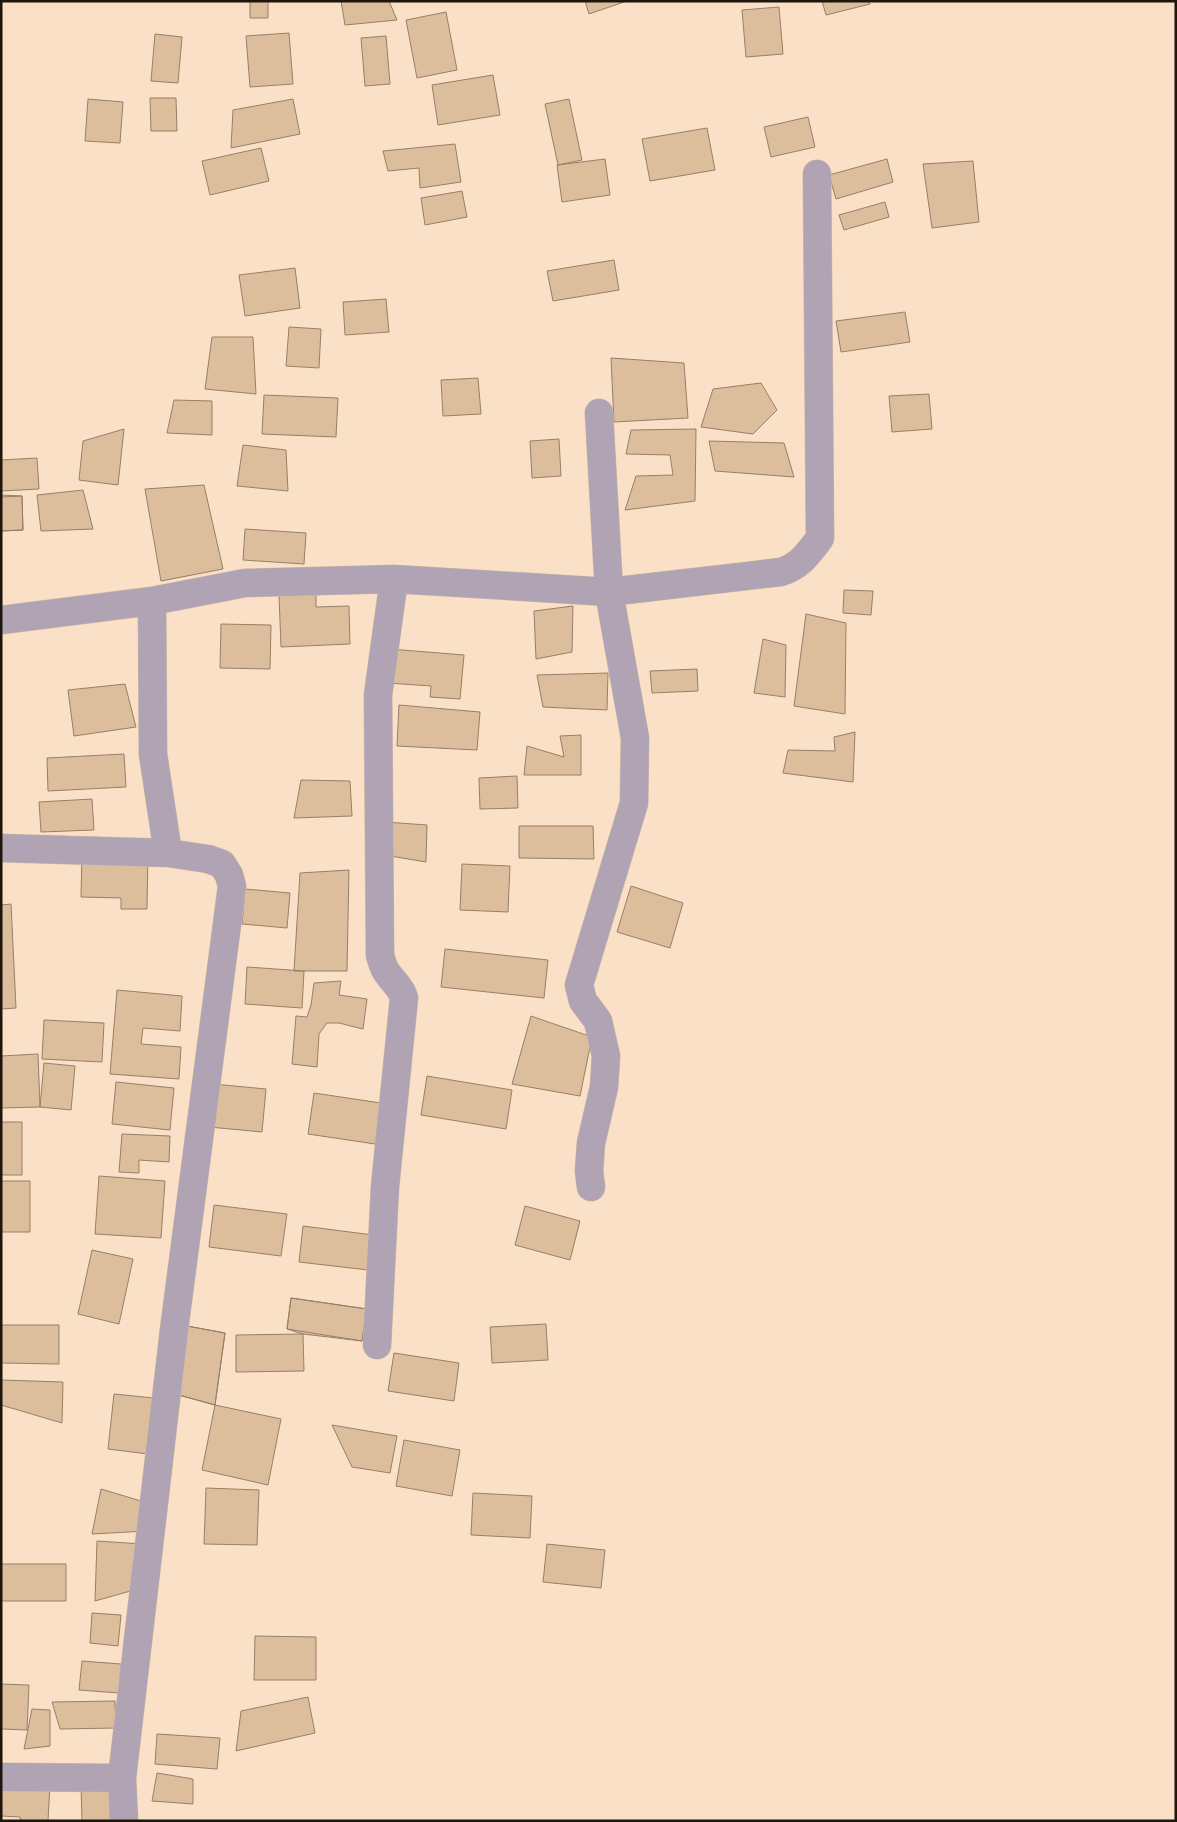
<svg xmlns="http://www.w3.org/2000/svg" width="1177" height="1822" viewBox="0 0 1177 1822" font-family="'Archivo Narrow',sans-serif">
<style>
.building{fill:#dcbd9c;stroke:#978068}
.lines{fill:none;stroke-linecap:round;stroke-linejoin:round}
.street-casing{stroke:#d2bba5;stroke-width:29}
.street{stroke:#b0a4b4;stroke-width:28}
</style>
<rect width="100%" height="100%" fill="#fae0c6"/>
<path class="building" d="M 250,1 L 268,1 L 268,18 L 250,18 Z
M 341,1 L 389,1 L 397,20 L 345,25 Z
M 585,1 L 627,1 L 589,14 Z
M 822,1 L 869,1 L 870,4 L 826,15 Z
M 779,7 L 783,54 L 746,57 L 742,10 Z
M 446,12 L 457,70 L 417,78 L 406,20 Z
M 289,33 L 293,84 L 250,87 L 246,36 Z
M 155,34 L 182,37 L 178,83 L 151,81 Z
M 386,36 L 390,84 L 365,86 L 361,38 Z
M 493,75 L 500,115 L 438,125 L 432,85 Z
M 150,98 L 176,98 L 177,131 L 151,131 Z
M 88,99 L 123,102 L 120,143 L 85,141 Z
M 293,99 L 300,134 L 231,148 L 233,110 Z
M 569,99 L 582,160 L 558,165 L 545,104 Z
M 808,117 L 815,147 L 771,157 L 764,127 Z
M 707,128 L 715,170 L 650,181 L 642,139 Z
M 455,144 L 461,182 L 420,188 L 419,168 L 388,171 L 383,151 Z
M 261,148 L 269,181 L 210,195 L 202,161 Z
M 605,159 L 610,195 L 562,202 L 557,165 Z
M 887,159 L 893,182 L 836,199 L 829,175 Z
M 973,161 L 979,222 L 932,228 L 923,164 Z
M 462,191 L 467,217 L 425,225 L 421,198 Z
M 885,202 L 889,217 L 844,230 L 839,215 Z
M 614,260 L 619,290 L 553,301 L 547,271 Z
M 295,268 L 300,308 L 245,316 L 239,275 Z
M 386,299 L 389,332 L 345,335 L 343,302 Z
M 905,312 L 910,342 L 841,352 L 836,321 Z
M 289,327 L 321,329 L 319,368 L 286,366 Z
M 212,337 L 253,337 L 256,394 L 205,389 Z
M 611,358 L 684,363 L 688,418 L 614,422 Z
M 478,378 L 481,414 L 443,416 L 441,380 Z
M 761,383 L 777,410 L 753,434 L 701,427 L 713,389 Z
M 929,394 L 932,429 L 892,432 L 889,396 Z
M 264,395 L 338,398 L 336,437 L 262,434 Z
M 174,400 L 212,401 L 212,435 L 167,433 Z
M 124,429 L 118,485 L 79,480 L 83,441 Z
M 696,429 L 695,501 L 625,510 L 636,476 L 673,475 L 670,455 L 626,454 L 631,430 Z
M 559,439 L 561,476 L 532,478 L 530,441 Z
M 709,441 L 784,443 L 794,477 L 715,471 Z
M 243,445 L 286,450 L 288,491 L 237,486 Z
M 37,458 L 39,489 L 1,491 L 1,460 Z
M 204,485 L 223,569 L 161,581 L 145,489 Z
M 83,490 L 93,529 L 41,531 L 37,495 Z
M 1,495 L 22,496 L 23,530 L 1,531 Z
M 22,496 L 23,530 L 1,531 L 1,497 Z
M 245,529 L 306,533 L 304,564 L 243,560 Z
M 844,590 L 873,591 L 871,615 L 843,613 Z
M 316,593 L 316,607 L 349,606 L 350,644 L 281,647 L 279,595 Z
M 573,606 L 572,652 L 536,659 L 534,611 Z
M 806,614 L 846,623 L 845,714 L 794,706 Z
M 221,624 L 271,625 L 270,669 L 220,668 Z
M 763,639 L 786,645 L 785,697 L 754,693 Z
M 390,649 L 464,655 L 460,699 L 430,697 L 431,686 L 388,683 Z
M 697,669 L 698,691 L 652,693 L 650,671 Z
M 608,673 L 607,710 L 543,707 L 537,675 Z
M 125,684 L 136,727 L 74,736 L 68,690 Z
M 399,705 L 480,712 L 477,750 L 397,746 Z
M 855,732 L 853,782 L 783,773 L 788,750 L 835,751 L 834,737 Z
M 581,735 L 581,775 L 524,775 L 527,746 L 564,757 L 560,736 Z
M 124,754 L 126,787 L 48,791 L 47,758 Z
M 517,776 L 518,808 L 480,809 L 479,778 Z
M 301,780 L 350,781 L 352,816 L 294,818 Z
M 92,799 L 94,830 L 41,832 L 39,802 Z
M 385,822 L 427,825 L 426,862 L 384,855 Z
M 519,826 L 593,826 L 594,859 L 519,858 Z
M 82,853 L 148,854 L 147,909 L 121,909 L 121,898 L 81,897 Z
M 462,864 L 510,866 L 508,912 L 460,910 Z
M 349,870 L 347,971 L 294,971 L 300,873 Z
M 631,886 L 683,903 L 670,948 L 617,932 Z
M 245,889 L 290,893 L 287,928 L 242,924 Z
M 11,904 L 16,1008 L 1,1009 L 1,905 Z
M 445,949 L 548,960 L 544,998 L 441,987 Z
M 247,967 L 304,971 L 302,1008 L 245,1004 Z
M 341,981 L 339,995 L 367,999 L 363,1029 L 339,1023 L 327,1023 L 319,1034 L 317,1067 L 292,1064 L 296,1016 L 307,1017 L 311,1005 L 314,983 Z
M 117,990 L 182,996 L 180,1031 L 143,1028 L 141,1044 L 181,1047 L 179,1079 L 110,1074 Z
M 531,1016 L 592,1037 L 580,1096 L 512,1084 Z
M 44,1020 L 104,1023 L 102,1062 L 42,1059 Z
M 38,1054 L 40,1107 L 1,1108 L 1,1056 Z
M 44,1063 L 75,1066 L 71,1110 L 40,1107 Z
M 427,1076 L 512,1090 L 506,1129 L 421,1115 Z
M 116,1082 L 174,1088 L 170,1130 L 112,1124 Z
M 213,1084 L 266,1089 L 262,1132 L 209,1127 Z
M 314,1093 L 381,1103 L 375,1144 L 308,1134 Z
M 1,1122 L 22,1122 L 22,1175 L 1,1175 Z
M 122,1134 L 170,1136 L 169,1162 L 139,1160 L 139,1173 L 119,1172 Z
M 99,1176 L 165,1181 L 161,1238 L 95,1234 Z
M 1,1181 L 30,1181 L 30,1232 L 1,1232 Z
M 214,1205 L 287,1214 L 281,1256 L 209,1247 Z
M 525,1206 L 580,1221 L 570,1260 L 515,1245 Z
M 303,1226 L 373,1235 L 368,1270 L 299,1262 Z
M 92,1250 L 133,1259 L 119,1324 L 78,1314 Z
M 291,1298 L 367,1309 L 362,1341 L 303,1334 L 287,1329 Z
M 291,1298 L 367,1309 L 362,1341 L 287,1329 Z
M 546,1324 L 548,1360 L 492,1363 L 490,1327 Z
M 1,1325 L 59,1325 L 59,1364 L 1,1363 Z
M 187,1326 L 225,1333 L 215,1405 L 175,1394 Z
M 187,1326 L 225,1333 L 215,1405 L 168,1392 Z
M 303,1334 L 304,1371 L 236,1372 L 236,1335 Z
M 394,1353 L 459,1363 L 454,1401 L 388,1391 Z
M 1,1380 L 63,1382 L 62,1423 L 1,1405 Z
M 114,1394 L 154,1398 L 148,1454 L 108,1449 Z
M 215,1405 L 281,1419 L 268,1485 L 202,1470 Z
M 332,1425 L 397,1436 L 390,1473 L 352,1467 Z
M 404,1440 L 460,1450 L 452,1496 L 396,1486 Z
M 206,1488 L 259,1490 L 257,1545 L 204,1544 Z
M 101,1489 L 151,1504 L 147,1531 L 92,1534 Z
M 473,1493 L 532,1496 L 530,1538 L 471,1535 Z
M 97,1541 L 143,1544 L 141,1588 L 95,1601 Z
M 547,1544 L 605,1550 L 601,1588 L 543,1582 Z
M 1,1564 L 66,1564 L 66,1601 L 1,1601 Z
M 92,1613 L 121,1615 L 118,1646 L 90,1643 Z
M 255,1636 L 316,1637 L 316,1680 L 254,1680 Z
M 82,1661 L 121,1664 L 119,1693 L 79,1690 Z
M 1,1684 L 29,1685 L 27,1730 L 1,1729 Z
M 308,1697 L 315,1733 L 236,1751 L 241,1711 Z
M 115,1701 L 116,1728 L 60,1729 L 52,1702 Z
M 32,1709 L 50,1710 L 50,1746 L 24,1749 Z
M 157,1734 L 220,1738 L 217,1769 L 155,1764 Z
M 157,1773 L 193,1779 L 193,1804 L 152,1801 Z
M 1,1783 L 50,1784 L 48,1821 L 21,1821 L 20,1817 L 1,1816 Z
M 81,1786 L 115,1786 L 115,1821 L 82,1821 Z"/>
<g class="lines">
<g class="street-casing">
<path id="street" d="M 152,601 L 153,754 L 168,853
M 1,620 L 152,601 L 245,583 L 394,579 L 609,592 L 781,572 C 800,566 807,555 820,538 L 817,174
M 1,848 L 168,853 L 208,859 L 222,864 L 229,875 L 232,886 L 174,1330 L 122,1778 L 124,1821
M 591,1187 L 589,1171 L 591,1143 L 604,1087 L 606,1056 L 598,1021 L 583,1001 L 579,985 L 634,803 L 635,738 L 609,592 L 599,413
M 377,1345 L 385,1187 L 404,998 C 401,987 394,983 388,974 C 383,968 382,962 380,955 L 378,695 L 394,579
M 1,1777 L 122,1778"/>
</g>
<use href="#street" class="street"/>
</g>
<rect width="1177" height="1822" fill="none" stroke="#1e150c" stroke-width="5"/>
</svg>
